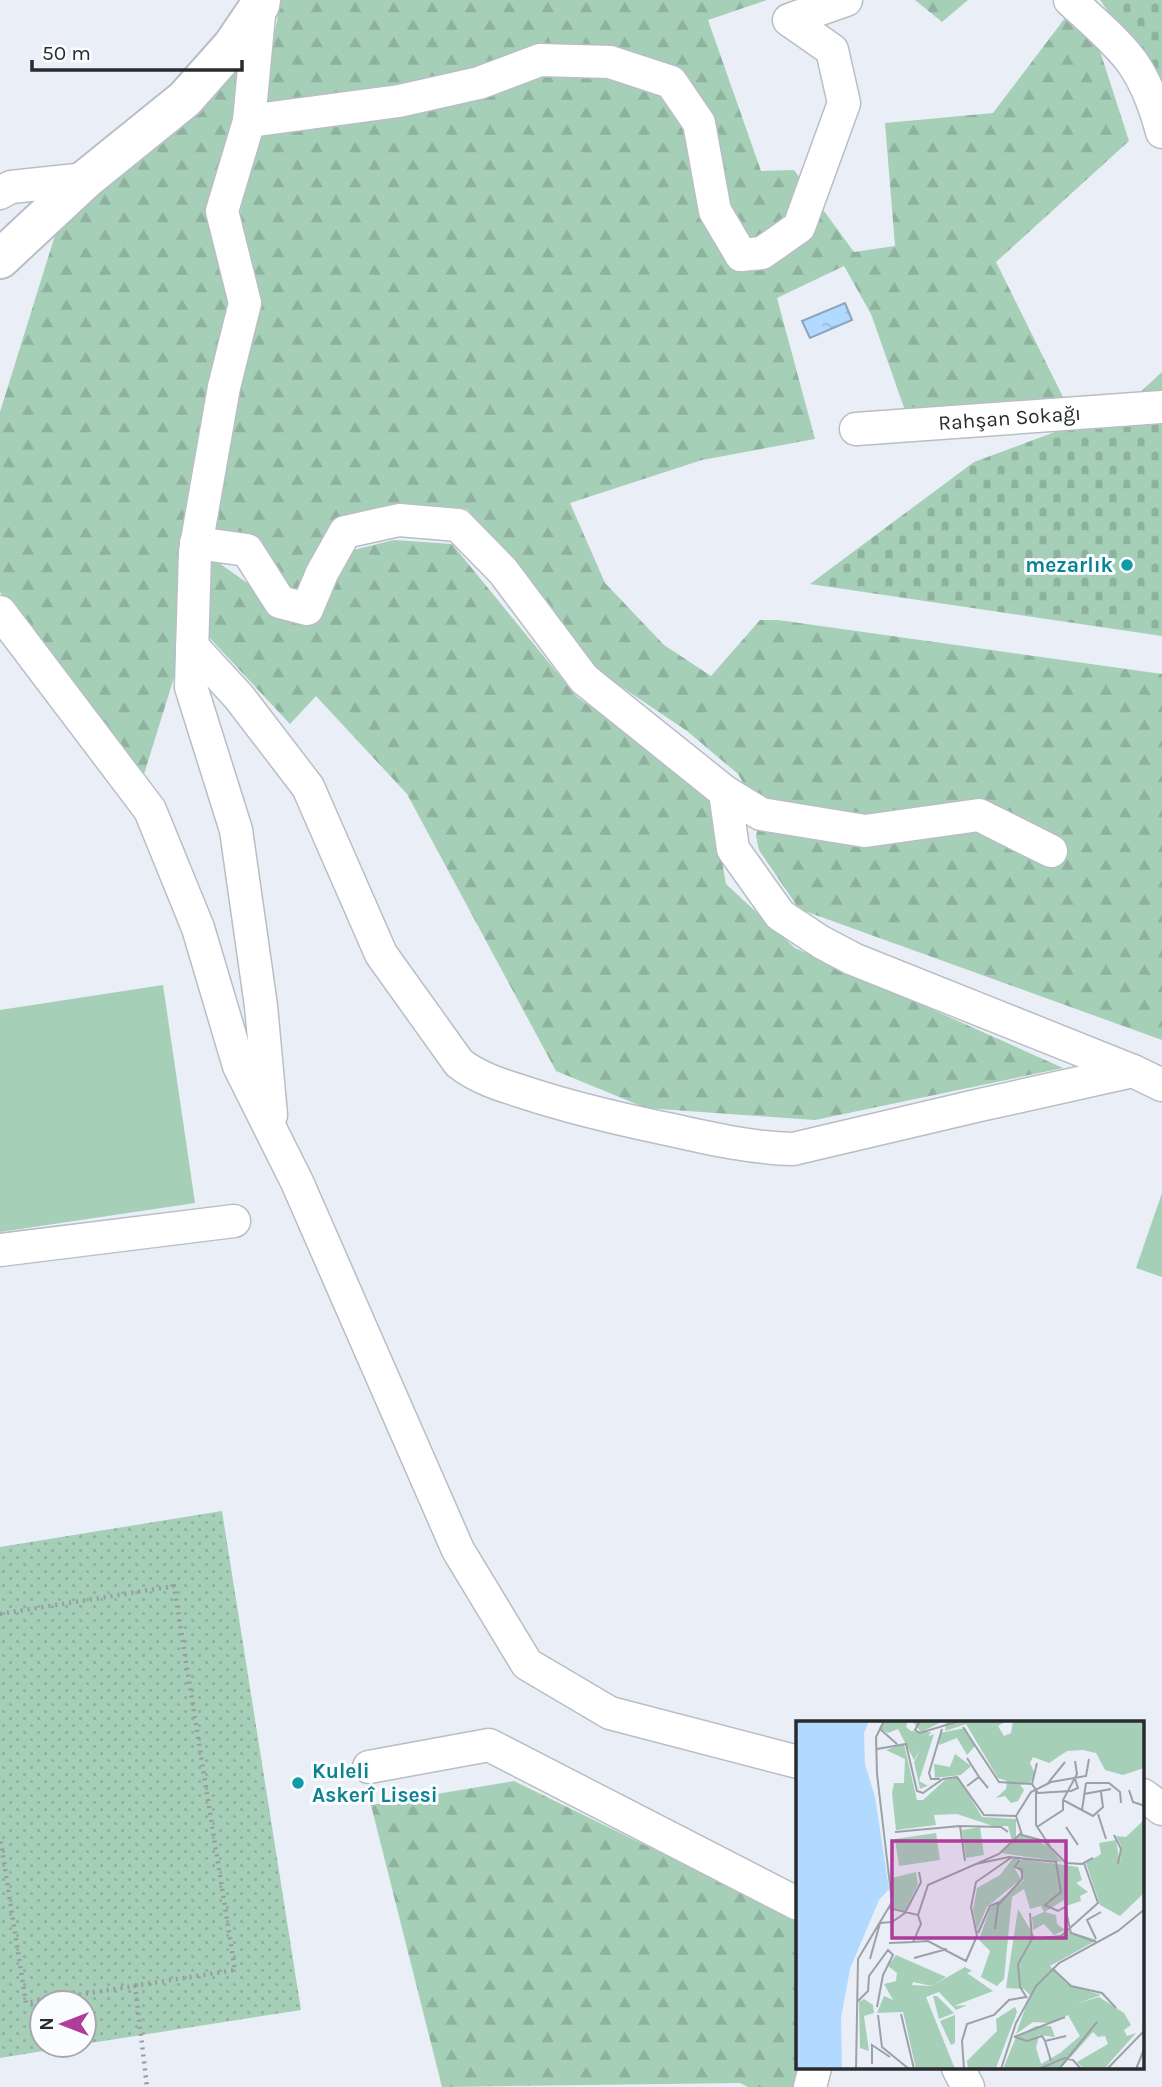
<svg xmlns="http://www.w3.org/2000/svg" width="1162" height="2087" viewBox="0 0 1162 2087" font-family="Karla,sans-serif">
<style>
.green{fill:#a5cfb7}
.forest{fill:url(#forest-firs)}
.cemetery{fill:url(#cemetery-stones)}
.garden{fill:url(#garden-dots)}
.water{fill:url(#water-ripples);stroke:#89a5c0;stroke-width:2}
.lines{fill:none;stroke-linecap:round;stroke-linejoin:round}
.minor-casing{stroke:#b9bec6;stroke-width:35}
.tertiary-casing{stroke:#b9bec6;stroke-width:42}
.path{stroke:#989ca2;stroke-width:4.5;stroke-dasharray:2 5;stroke-linecap:butt}
.minor{stroke:#fff;stroke-width:32}
.tertiary{stroke:#fff;stroke-width:38}
.culture-dot{fill:#0f9aa8;stroke:#fafcff;stroke-width:2.5}
.labels{text-anchor:middle;stroke-width:6;stroke-linejoin:round;paint-order:stroke}
.street-label{font-size:21px;fill:#292b2e;stroke:#fafcff}
.culture-label{font-size:21px;font-weight:bold;fill:#0d838f;stroke:#fafcff;text-anchor:end}
.inset-river{fill:none;stroke:#b2d9ff;stroke-width:3.5}
.inset-road{fill:none;stroke:#9ca0a7;stroke-width:2}
.view{fill:#ad3d99;fill-opacity:0.15;stroke:#ad3d99;stroke-width:3.5}
.inset-edge{fill:none;stroke:#292b2e;stroke-width:3.5}
</style>
<defs>
<pattern id="forest-firs" width="22" height="20" patternUnits="userSpaceOnUse" patternTransform="scale(1.75)"><rect width="22" height="20" fill="#a5cfb7"/><path d="M5 1l3.5 6h-7zM16 11l3.5 6h-7z" fill="#8eb29e"/></pattern>
<pattern id="cemetery-stones" width="16" height="16" patternUnits="userSpaceOnUse" patternTransform="scale(1.75)"><rect width="16" height="16" fill="#a5cfb7"/><path d="M2 7V4a2 2 0 0 1 4 0v3zM10 15v-3a2 2 0 0 1 4 0v3z" fill="#8eb29e"/></pattern>
<pattern id="garden-dots" width="8" height="8" patternUnits="userSpaceOnUse" patternTransform="scale(1.75)"><rect width="8" height="8" fill="#a5cfb7"/><path d="M2 2h.1M6 6h.1" fill="none" stroke="#8eb29e" stroke-width="1.8" stroke-linecap="round"/></pattern>
<pattern id="water-ripples" width="26" height="14" patternUnits="userSpaceOnUse" patternTransform="scale(1.75)"><rect width="26" height="14" fill="#b2d9ff"/><path d="M2 4q2-2 4 0t4 0M15 11q2-2 4 0t4 0" fill="none" stroke="#99badb"/></pattern>
</defs>
<rect width="100%" height="100%" fill="#e9eef7"/>
<path class="green" d="M 163,985 L 195,1203 L 0,1232 L 0,1010 Z
M 1162,1193 L 1162,1277 L 1136,1268 Z"/>
<path class="forest" d="M 281,0 L 767,0 L 708,20 L 761,171 L 794,170 L 854,252 L 895,246 L 885,123 L 993,113 L 1065,18 L 1098,45 L 1129,141 L 996,262 L 1064,399 L 907,416 L 871,314 L 844,266 L 777,298 L 815,439 L 702,460 L 570,503 L 605,583 L 664,645 L 711,676 L 760,620 L 778,620 L 1162,674 L 1162,1040 L 799,909 L 759,850 L 756,836 L 761,814 L 738,774 L 687,731 L 598,671 L 467,509 L 403,506 L 335,524 L 302,595 L 286,591 L 209,529 L 256,307 L 240,214 Z
M 915,0 L 968,0 L 942,22 Z
M 248,48 L 242,118 L 213,212 L 234,308 L 182,652 L 140,787 L 0,592 L 0,412 L 61,216 Z
M 394,540 L 452,544 L 577,697 L 710,793 L 726,884 L 795,948 L 1063,1068 L 815,1120 L 646,1108 L 556,1071 L 407,794 L 316,696 L 290,724 L 206,634 L 212,558 L 306,625 L 353,550 Z
M 514,1781 L 798,1920 L 798,2068 L 804,2068 L 800,2087 L 748,2087 L 740,2083 L 442,2087 L 371,1805 Z"/>
<path class="cemetery" d="M 1100,0 L 1162,0 L 1162,88 Z
M 1162,372 L 1162,636 L 810,584 L 974,462 L 1125,406 Z"/>
<path class="garden" d="M 222,1511 L 301,2010 L 84,2044 L 84,2003 L 42,2003 L 42,2045 L 80,2045 L 0,2058 L 0,1547 Z"/>
<path class="water" d="M 845,303 L 852,320 L 810,338 L 802,321 Z"/>
<g class="lines">
<g class="minor-casing">
<g id="minor">
<path d="M 1070,0 C 1091,20 1115,39 1132,62 C 1146,82 1156,109 1162,132"/>
<path d="M 260,5 L 249,121 L 222,211 L 245,303 L 224,387 L 195,552 L 191,687 L 236,830 L 261,1006 L 271,1115"/>
<path d="M 249,121 L 399,101 L 479,83 L 540,60 L 610,62 L 671,82 L 699,123 L 715,211 L 741,255 L 762,253 L 799,227 L 844,103 L 832,50 L 789,20 L 846,0"/>
<path d="M 0,193 L 11,187 L 86,179"/>
<path id="s1" d="M 856,429 L 1162,407"/>
<path d="M 196,543 L 247,550 L 280,602 L 307,609 L 322,573 L 345,532 L 399,520 L 458,525 L 503,571 L 584,679 L 725,792 L 761,814 L 865,831 L 979,815 L 1051,851"/>
<path d="M 0,612 L 150,810 L 198,928 L 239,1066 L 297,1182 L 458,1550 L 527,1664 L 610,1713 L 798,1762"/>
<path d="M 192,646 L 239,697 L 308,787 L 381,954 L 459,1063 C 483,1082 513,1088 542,1098 C 585,1111 628,1121 672,1130 C 712,1139 752,1148 793,1149 L 980,1105 L 1133,1071 L 1162,1085"/>
<path d="M 725,792 L 733,849 L 780,915 L 821,942 L 853,959 L 1133,1071"/>
<path d="M 0,1250 L 234,1221"/>
<path d="M 369,1767 L 489,1745 L 798,1904"/>
<path d="M 1143,1795 L 1162,1809"/>
<path d="M 958,2068 L 968,2087"/>
<path d="M 810,2087 L 815,2068"/>
</g>
</g>
<g class="tertiary-casing">
<path id="tertiary" d="M 0,259 L 86,179 L 185,99 L 233,45 L 260,5 L 261,0"/>
</g>
<path class="path" d="M 0,1614 L 174,1586 L 235,1970 L 26,2003 L 0,1837
M 135,1985 L 147,2087"/>
<use href="#minor" class="minor"/>
<use href="#tertiary" class="tertiary"/>
</g>
<g class="culture-dot">
<circle cx="1127" cy="565" r="7"/>
<circle cx="298" cy="1783" r="7"/>
</g>
<g class="labels">
<g class="street-label">
<text dy="7" stroke="none"><textPath href="#s1" startOffset="154">Rahşan Sokağı</textPath></text>
</g>
<g class="culture-label">
<text x="1113" y="572">mezarlık</text>
<text x="312" y="1778" text-anchor="start">Kuleli<tspan x="312" dy="24">Askerî Lisesi</tspan></text>
</g>
</g>
<g transform="translate(796 1721)">
<rect width="348" height="348" fill="#e9eef7"/>
<path d="M 184,106 L 188,134 L 170,137 L 166,109 ZM 169,246 L 176,250 L 171,252 L 197,270 L 158,285 L 171,284 L 160,289 L 143,271 L 130,276 L 159,348 L 120,348 L 106,286 L 115,264 L 136,265 ZM 137,275 L 141,275 L 158,292 L 143,298 ZM 159,294 L 159,322 L 155,324 L 144,300 Z" fill="#a5cfb7"/>
<path d="M 89,0 L 112,0 L 110,6 L 115,10 L 135,11 L 118,39 L 102,8 L 92,12 L 83,7 ZM 116,0 L 210,0 L 202,5 L 208,15 L 215,12 L 217,0 L 348,0 L 348,47 L 327,54 L 309,49 L 300,32 L 287,29 L 271,30 L 253,42 L 237,36 L 234,42 L 239,53 L 234,62 L 224,64 L 228,69 L 222,80 L 215,82 L 209,75 L 200,77 L 210,68 L 211,60 L 202,57 L 170,3 L 149,10 L 150,2 L 146,1 L 125,11 ZM 169,7 L 179,25 L 171,34 L 161,17 L 143,24 L 144,12 ZM 138,13 L 123,60 L 132,65 L 141,61 L 124,68 L 118,41 L 131,16 ZM 108,23 L 121,79 L 127,79 L 149,59 L 162,56 L 186,96 L 220,98 L 220,118 L 216,120 L 212,105 L 197,105 L 161,93 L 138,94 L 140,104 L 100,109 L 96,72 L 98,62 L 108,62 L 109,38 L 90,29 ZM 159,33 L 175,45 L 165,54 L 139,57 L 138,43 L 154,46 ZM 348,99 L 348,172 L 324,195 L 304,184 L 290,142 L 305,133 L 303,122 L 320,119 L 324,143 L 325,125 L 320,115 L 330,116 ZM 225,113 L 252,125 L 266,141 L 205,132 ZM 217,137 L 224,138 L 218,146 L 225,158 L 191,186 L 181,209 L 177,188 L 181,167 L 204,154 ZM 226,138 L 282,146 L 286,159 L 280,162 L 292,171 L 284,175 L 285,180 L 270,185 L 268,179 L 249,191 L 260,194 L 261,203 L 269,209 L 258,214 L 248,203 L 237,209 L 236,196 L 248,191 L 245,185 L 234,188 L 228,168 L 216,176 L 208,258 L 201,265 L 185,256 L 194,230 L 183,219 L 194,187 L 228,159 L 221,145 ZM 120,151 L 122,163 L 109,190 L 95,186 L 96,157 ZM 100,234 L 150,256 L 136,265 L 117,261 L 107,291 L 81,292 L 88,275 L 97,279 L 88,263 L 100,260 L 101,252 L 92,245 ZM 303,276 L 328,292 L 335,304 L 328,309 L 331,315 L 340,312 L 308,348 L 288,348 L 281,341 L 312,323 L 309,315 L 302,316 L 297,311 L 264,348 L 207,348 L 220,316 L 240,305 L 255,305 L 259,316 L 243,314 L 240,327 L 245,343 L 264,332 L 284,315 L 272,294 L 283,282 ZM 68,278 L 77,284 L 78,292 L 68,295 L 73,330 L 64,327 L 63,281 Z" fill="#a5cfb7"/>
<path d="M 222,188 L 240,218 L 263,217 L 272,210 L 301,219 L 254,245 L 271,263 L 305,274 L 283,282 L 277,292 L 253,302 L 237,301 L 220,313 L 234,274 L 228,268 L 210,267 ZM 219,286 L 221,291 L 200,347 L 172,348 L 171,340 L 201,310 L 200,298 Z" fill="#a5cfb7"/>
<path d="M 140,112 L 144,139 L 103,145 L 99,118 Z" fill="#a5cfb7"/>
<path d="M 0,0 L 73,0 L 68,12 L 69,43 L 79,76 L 93,168 L 83,179 L 54,248 L 45,297 L 46,348 L 0,348 Z" fill="#b2d9ff"/>
<path class="inset-river" d="M 0,54 L 6,0"/>
<path class="inset-road" d="M 124,0 L 119,9 L 124,12 L 163,0M 167,6 L 203,61 L 236,63M 84,8 L 101,23M 81,28 L 110,23 L 121,70 L 127,72 L 147,58 L 161,56 L 188,94 L 220,95 L 226,114 L 248,120 L 270,142 L 286,143 L 297,137M 171,37 L 183,56M 279,40 L 281,53 L 267,79 L 297,95 L 307,86 L 305,71M 241,42 L 236,63 L 242,72 L 275,70 L 282,67 L 279,58M 144,58 L 135,58 L 133,52 L 146,8M 252,62 L 269,41M 290,62 L 313,62 L 324,71 L 325,82M 171,65 L 183,56 L 192,67M 240,69 L 240,104 L 255,127M 333,69 L 337,81 L 349,85M 288,73 L 315,68M 286,89 L 290,62M 302,93 L 310,118M 220,95 L 235,71 L 255,61 L 290,55 L 293,38M 241,106 L 267,89 L 267,79M 270,106 L 282,124M 99,111 L 164,105M 318,114 L 325,128 L 322,143M 169,140 L 164,105 L 205,106 L 212,111M 260,141 L 265,171 L 249,184 L 262,190 L 269,186 L 275,212 L 300,221M 180,143 L 213,136 L 261,141M 93,187 L 122,194 L 125,203 L 117,221 L 93,222M 234,192 L 236,218M 122,194 L 132,164 L 203,133 L 225,112M 199,208 L 202,184 L 226,158 L 226,149 L 219,146 L 225,137M 182,212 L 194,185 L 203,181M 300,218 L 291,199 L 305,191M 117,221 L 132,220 L 170,240 L 181,215 L 175,186 L 180,161 L 216,136M 118,237 L 151,228M 74,238 L 84,202 L 96,201 L 109,192 L 125,161 L 123,151M 257,248 L 275,265 L 306,272 L 320,287M 231,277 L 224,266 L 222,243 L 236,218 L 265,215 L 302,182 L 288,142M 61,281 L 72,270 L 73,255 L 92,229 L 97,234 L 87,254 L 81,286M 105,293 L 118,348M 82,294 L 86,326 L 113,348M 218,316 L 269,296M 219,316 L 231,320 L 246,315 L 249,320M 255,340 L 249,320 L 270,315M 76,343 L 76,324 L 94,336M 60,348 L 62,238 L 96,181 L 81,53 L 80,16 L 88,0M 168,348 L 166,320 L 171,303 L 198,294 L 213,279 L 230,276M 205,348 L 220,302 L 240,265 L 263,242 L 322,210 L 349,188M 243,348 L 268,337 L 277,339 L 285,348M 263,348 L 301,301M 311,348 L 349,309M 340,348 L 349,326"/>
<path class="view" d="M 96,120 L 270,120 L 270,217 L 96,217 Z"/>
<rect width="348" height="348" class="inset-edge"/>
</g>
<g transform="translate(63 2024) rotate(270)"><circle r="33" fill="#fafcff" stroke="#a6a8ab" stroke-width="2"/>
<path d="M0-5L12 26L0 18L-12 26Z" fill="#ad3d99"/>
<text y="-10" font-size="19" font-weight="bold" text-anchor="middle" fill="#292b2e">N</text>
</g>
<path d="M32 60v10h210v-10" fill="none" stroke="#292b2e" stroke-width="3.5"/>
<text x="42" y="60" font-size="21" fill="#292b2e" stroke="#fafcff" stroke-width="5" paint-order="stroke">50 m</text>
</svg>
